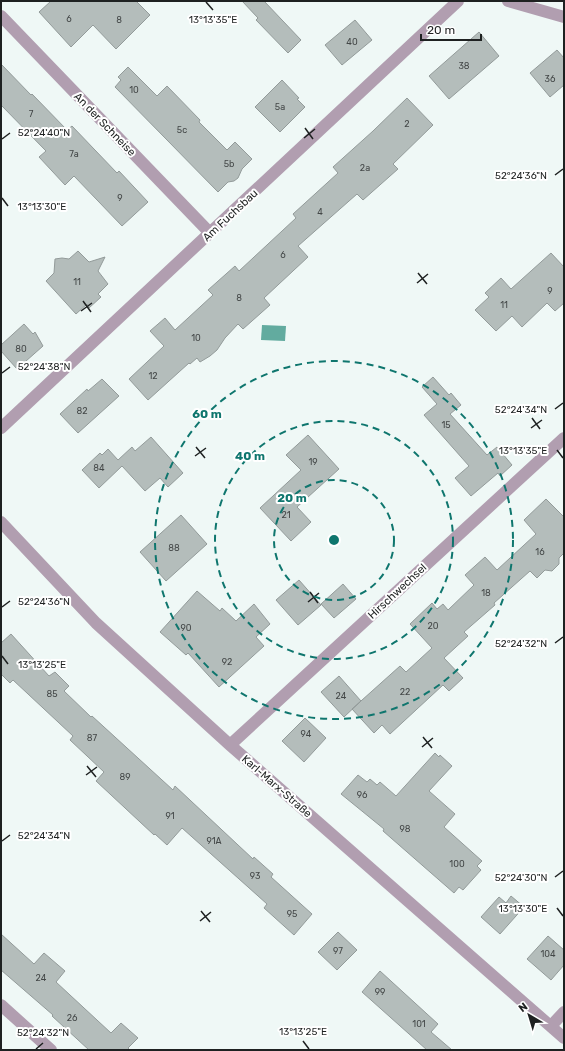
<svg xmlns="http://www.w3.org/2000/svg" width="565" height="1051" viewBox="0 0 565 1051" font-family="Rubik,sans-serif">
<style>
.water{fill:#62ab9f}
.building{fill:#b4bdbb;stroke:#939b9a}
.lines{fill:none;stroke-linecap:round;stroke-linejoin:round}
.minor{stroke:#b19eb0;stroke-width:12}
.ticks{fill:none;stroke:#1e2121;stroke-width:1.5}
.ring{fill:none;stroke:#0f766e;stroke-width:2;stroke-dasharray:7 5}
.labels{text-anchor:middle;stroke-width:4;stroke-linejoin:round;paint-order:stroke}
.number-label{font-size:9px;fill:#444848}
.street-label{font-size:11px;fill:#1e2121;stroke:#fff}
.ticks-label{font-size:10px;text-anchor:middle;fill:#1e2121;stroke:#fff;stroke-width:4;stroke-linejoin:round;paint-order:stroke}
.centre{fill:#0f766e;stroke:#fff;stroke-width:2}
.ring-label{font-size:12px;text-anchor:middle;font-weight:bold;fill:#0f766e;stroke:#fff;stroke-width:4;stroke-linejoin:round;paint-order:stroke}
</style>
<rect width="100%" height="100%" fill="#eff8f6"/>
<path class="water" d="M 262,325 L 286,326 L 285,341 L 261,340 Z"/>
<path class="building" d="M 51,1 L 136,1 L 150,15 L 116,49 L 93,25 L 71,47 L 39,12 Z
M 242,1 L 264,1 L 301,40 L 288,53 L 256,20 L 258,18 Z
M 355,20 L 372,40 L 342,65 L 325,45 Z
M 479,32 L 499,56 L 449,99 L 429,76 Z
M 557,50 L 564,58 L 564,85 L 550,97 L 530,73 Z
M 1,64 L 31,95 L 32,94 L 67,130 L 72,126 L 117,173 L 119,171 L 148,202 L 122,226 L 74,176 L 65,185 L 39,157 L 46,151 L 1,105 Z
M 128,67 L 157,96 L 167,86 L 200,120 L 199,122 L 227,150 L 235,142 L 252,159 L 242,169 L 238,178 L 234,181 L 228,182 L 218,192 L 115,87 L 121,80 L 118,77 Z
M 282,80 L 299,98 L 297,99 L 305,107 L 280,132 L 255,107 Z
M 407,98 L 433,125 L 393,164 L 398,169 L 363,200 L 357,194 L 298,246 L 308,257 L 264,298 L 270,305 L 243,329 L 238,324 L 225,338 L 217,350 L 210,356 L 200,362 L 197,358 L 190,364 L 189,363 L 148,400 L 129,379 L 164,346 L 150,331 L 165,318 L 175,330 L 213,295 L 208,290 L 235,266 L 239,271 L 296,218 L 293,214 L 338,173 L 333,167 L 373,131 Z
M 78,251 L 89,262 L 105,257 L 98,271 L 108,284 L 98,294 L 101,297 L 89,308 L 87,304 L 76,314 L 46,281 L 54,273 L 55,259 L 62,258 L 69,259 Z
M 551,253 L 564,267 L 564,303 L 555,311 L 547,303 L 522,327 L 512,316 L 496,331 L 475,310 L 489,297 L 485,293 L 501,278 L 511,289 Z
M 24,324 L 33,334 L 35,332 L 43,346 L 17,369 L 1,351 L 1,345 Z
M 433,377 L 449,395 L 451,393 L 461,405 L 450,414 L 487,455 L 497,447 L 512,465 L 500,476 L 498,473 L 471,496 L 455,478 L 469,466 L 424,415 L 437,404 L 422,387 Z
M 102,379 L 119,396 L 78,433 L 60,414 L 87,389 L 88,391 Z
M 308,435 L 339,469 L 297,507 L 311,522 L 291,541 L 260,508 L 301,470 L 286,455 Z
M 151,437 L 183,473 L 168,487 L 160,478 L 145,491 L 122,466 L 99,488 L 82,470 L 100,453 L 102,455 L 108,449 L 118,460 L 132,447 L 135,451 Z
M 546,499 L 564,517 L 564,553 L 559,558 L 559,564 L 552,571 L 545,570 L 537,578 L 530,571 L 494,603 L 495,605 L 464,632 L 468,636 L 444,658 L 463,678 L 449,691 L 443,685 L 390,734 L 382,725 L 374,733 L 352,709 L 400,666 L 406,672 L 432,648 L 410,624 L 432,603 L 437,609 L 443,604 L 448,610 L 474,585 L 465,575 L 485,557 L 497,570 L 536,534 L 524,520 Z
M 181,515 L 207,544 L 166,581 L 140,552 Z
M 299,580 L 321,605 L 298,625 L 276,600 Z
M 343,584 L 356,599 L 334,618 L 321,604 Z
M 197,591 L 220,611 L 222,608 L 236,621 L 254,604 L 270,624 L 256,637 L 264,646 L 219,687 L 188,653 L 186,655 L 160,632 Z
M 11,634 L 49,676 L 55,672 L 69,686 L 64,691 L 91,717 L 92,716 L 173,790 L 175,786 L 253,859 L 254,857 L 273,874 L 271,877 L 312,914 L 294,935 L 264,908 L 267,904 L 182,828 L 167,845 L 155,834 L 154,835 L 96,781 L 104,772 L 70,740 L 73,736 L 13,680 L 10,683 L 1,674 L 1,643 Z
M 339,676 L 361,701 L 344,717 L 321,692 Z
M 305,718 L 326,738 L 304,762 L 282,741 Z
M 435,753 L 439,757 L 440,755 L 452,766 L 429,791 L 455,814 L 444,827 L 482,861 L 477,866 L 481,870 L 463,890 L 459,887 L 454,893 L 383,831 L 384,829 L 341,794 L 358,775 L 367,782 L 370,779 L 377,785 L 380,782 L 396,796 Z
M 511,896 L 524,907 L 500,934 L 481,917 L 499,897 L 506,903 Z
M 338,932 L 357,950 L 337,970 L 318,952 Z
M 1,934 L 34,964 L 44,953 L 65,971 L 56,982 L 111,1033 L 121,1023 L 138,1038 L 128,1048 L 130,1050 L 89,1050 L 52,1016 L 53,1015 L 1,970 Z
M 548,936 L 564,950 L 564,965 L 551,980 L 527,959 Z
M 380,971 L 438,1024 L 431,1032 L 452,1050 L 427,1050 L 362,992 Z"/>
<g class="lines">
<path class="minor" d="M 508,1 L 564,17
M 1,16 L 210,233
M 1,428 L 458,1
M 1,522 L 96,623 L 230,745 L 564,1038
M 230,745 L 564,438
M 1,1005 L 51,1050
M 551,1026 L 564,1012"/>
</g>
<path class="ticks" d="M 206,2 L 213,10M 305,128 L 313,139M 304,138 L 315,129M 2,139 L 10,133M 555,175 L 563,169M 2,198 L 8,206M 418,273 L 427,284M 417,283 L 428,274M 83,301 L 91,312M 81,311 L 92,303M 2,373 L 10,367M 555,409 L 563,403M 532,418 L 540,429M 531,428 L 542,420M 196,447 L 205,458M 557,450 L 563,458M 195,456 L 206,448M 310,592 L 318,603M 308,602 L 319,593M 2,607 L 10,601M 555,643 L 563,637M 2,656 L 8,664M 423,737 L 432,748M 422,747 L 433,738M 87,766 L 96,777M 86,775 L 97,767M 2,841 L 10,835M 555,877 L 563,871M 557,908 L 563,916M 201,911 L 210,922M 200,921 L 211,912M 303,1041 L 309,1049M 36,1049 L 43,1043"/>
<g class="ring">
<circle cx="334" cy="540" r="60"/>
<circle cx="334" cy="540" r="119"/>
<circle cx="334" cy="540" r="179"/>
</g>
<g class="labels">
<g class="number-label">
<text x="69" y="22">6</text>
<text x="119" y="23">8</text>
<text x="352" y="45">40</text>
<text x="464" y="69">38</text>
<text x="550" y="82">36</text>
<text x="134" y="93">10</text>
<text x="280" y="110">5a</text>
<text x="31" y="117">7</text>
<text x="407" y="127">2</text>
<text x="182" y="133">5c</text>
<text x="74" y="157">7a</text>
<text x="229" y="167">5b</text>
<text x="365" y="171">2a</text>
<text x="120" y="201">9</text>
<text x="320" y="215">4</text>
<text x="283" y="258">6</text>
<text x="77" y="285">11</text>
<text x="550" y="294">9</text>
<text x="239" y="301">8</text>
<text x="504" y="308">11</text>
<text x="196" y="341">10</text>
<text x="21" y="352">80</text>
<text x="153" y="379">12</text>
<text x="82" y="414">82</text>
<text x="446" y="428">15</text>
<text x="313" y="465">19</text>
<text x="99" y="471">84</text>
<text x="286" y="518">21</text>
<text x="174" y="551">88</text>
<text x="540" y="555">16</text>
<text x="486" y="596">18</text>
<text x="433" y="629">20</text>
<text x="186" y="631">90</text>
<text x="227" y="665">92</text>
<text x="405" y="695">22</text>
<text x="52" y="697">85</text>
<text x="341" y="699">24</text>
<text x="306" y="737">94</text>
<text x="92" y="741">87</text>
<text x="125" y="780">89</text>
<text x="362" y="798">96</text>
<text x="170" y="819">91</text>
<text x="405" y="832">98</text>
<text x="214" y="844">91A</text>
<text x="457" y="867">100</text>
<text x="255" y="879">93</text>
<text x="292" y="917">95</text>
<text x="338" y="954">97</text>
<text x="548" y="957">104</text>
<text x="41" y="981">24</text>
<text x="380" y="995">99</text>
<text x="72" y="1021">26</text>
<text x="419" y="1027">101</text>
</g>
<g class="street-label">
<text transform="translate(105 124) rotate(46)" y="4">An der Schneise</text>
<text transform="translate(230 215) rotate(-43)" y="4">Am Fuchsbau</text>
<text transform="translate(397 591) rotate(-43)" y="4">Hirschwechsel</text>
<text transform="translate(277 786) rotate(41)" y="4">Karl-Marx-Straße</text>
</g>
</g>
<g class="ticks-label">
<text x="213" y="23">13°13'35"E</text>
<text x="44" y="136">52°24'40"N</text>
<text x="521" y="179">52°24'36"N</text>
<text x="42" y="210">13°13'30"E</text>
<text x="44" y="370">52°24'38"N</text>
<text x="521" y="413">52°24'34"N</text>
<text x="523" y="454">13°13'35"E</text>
<text x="44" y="605">52°24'36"N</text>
<text x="521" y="647">52°24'32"N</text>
<text x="42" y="668">13°13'25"E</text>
<text x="44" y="839">52°24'34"N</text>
<text x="521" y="881">52°24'30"N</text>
<text x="523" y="912">13°13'30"E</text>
<text x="303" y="1035">13°13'25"E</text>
<text x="43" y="1036">52°24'32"N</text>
</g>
<circle cx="334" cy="540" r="6" class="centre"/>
<g class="ring-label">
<text x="207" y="418">60 m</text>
<text x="250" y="460">40 m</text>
<text x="292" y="502">20 m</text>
</g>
<rect width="565" height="1051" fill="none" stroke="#1e2121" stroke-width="4"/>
<g transform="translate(529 1015) rotate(322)" stroke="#ffffff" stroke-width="3" paint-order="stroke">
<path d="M0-3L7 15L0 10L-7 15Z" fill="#1e2121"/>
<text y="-6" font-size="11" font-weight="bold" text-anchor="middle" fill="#1e2121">N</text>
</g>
<path d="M421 34v6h60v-6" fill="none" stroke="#1e2121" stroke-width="2"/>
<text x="427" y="34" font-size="12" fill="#1e2121" stroke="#ffffff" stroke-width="3" paint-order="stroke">20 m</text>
</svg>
